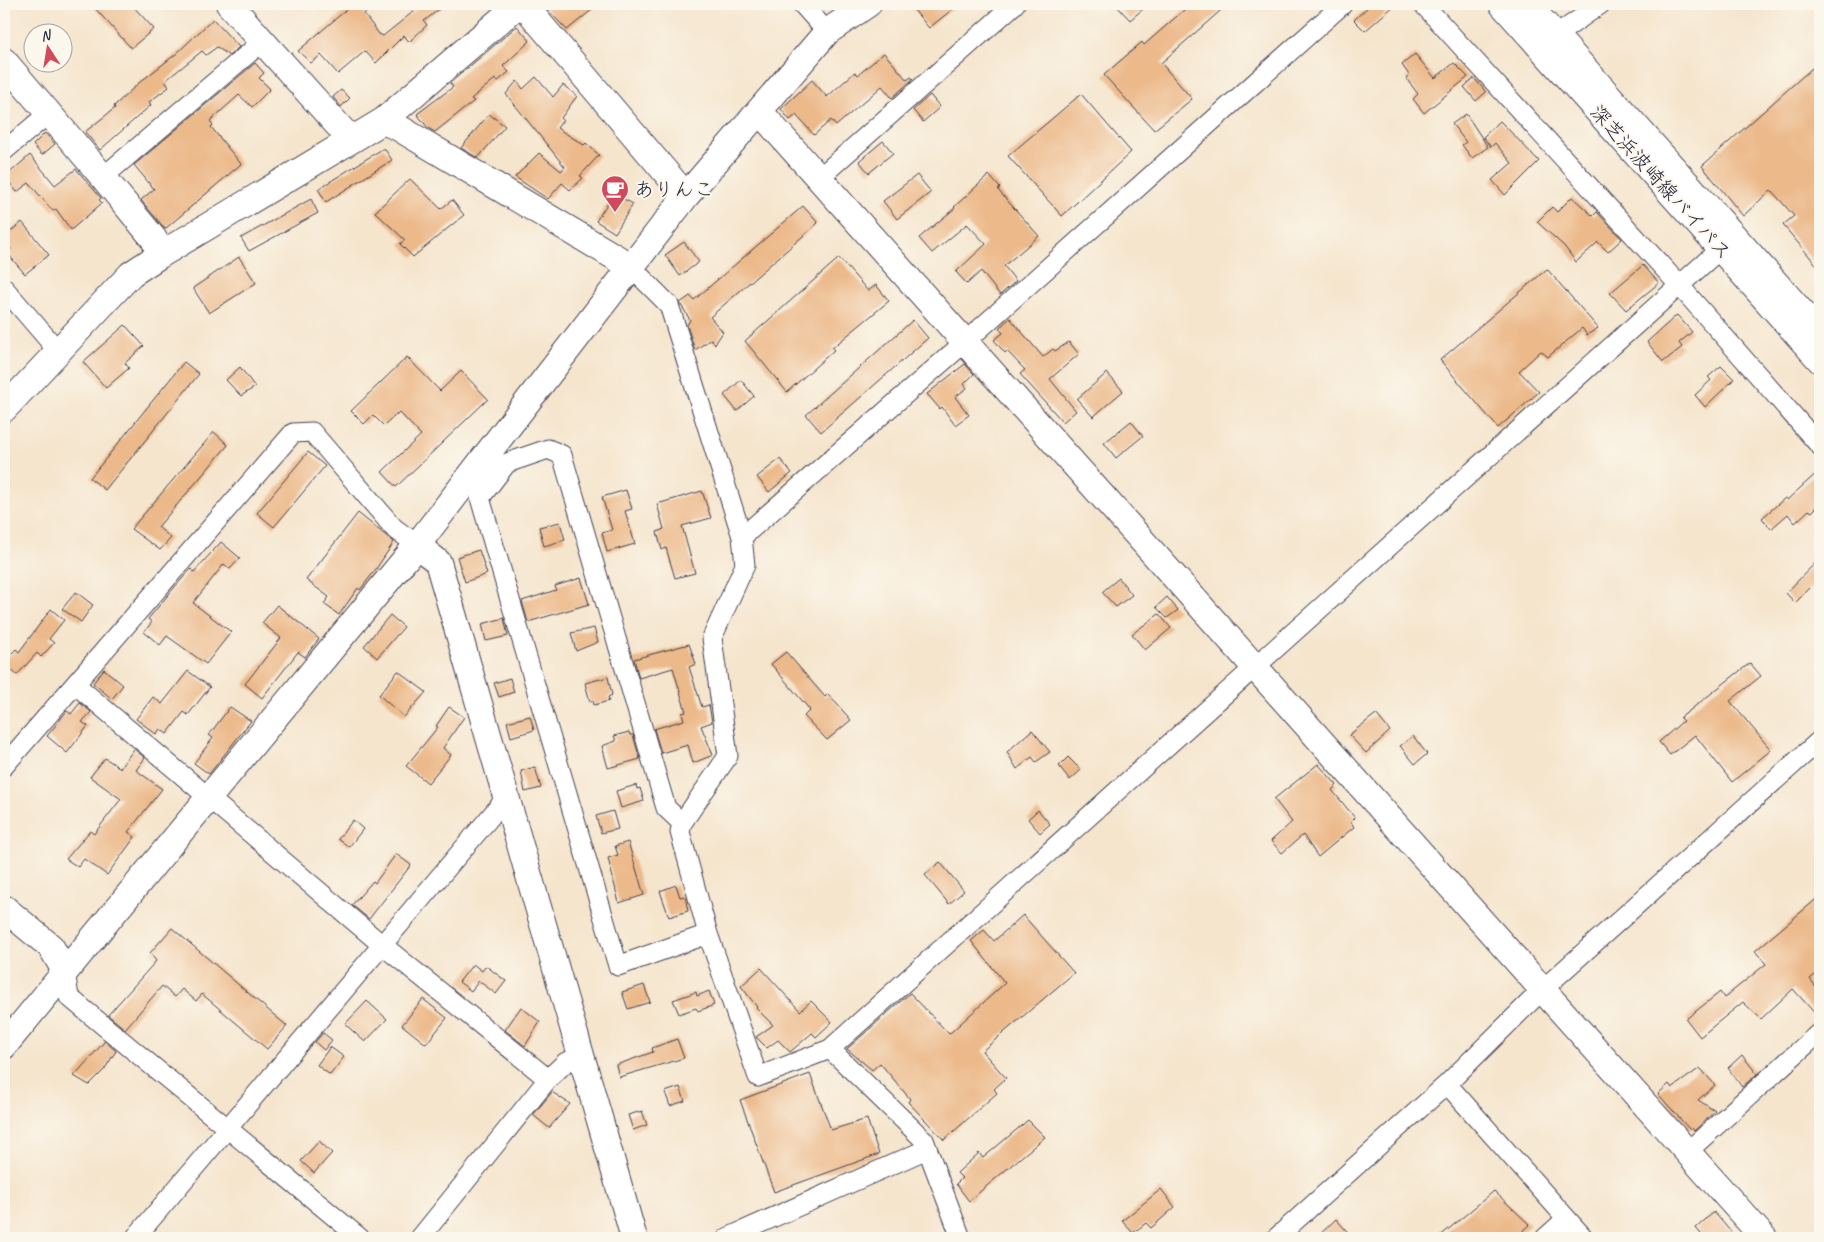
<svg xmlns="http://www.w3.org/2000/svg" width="1824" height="1242" viewBox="0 0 1824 1242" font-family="Caveat,'Klee One',sans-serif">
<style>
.building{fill:#ecb98a}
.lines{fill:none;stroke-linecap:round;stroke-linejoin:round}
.street-casing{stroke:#423f51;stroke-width:21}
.secondary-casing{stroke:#423f51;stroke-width:28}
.street{stroke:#fff;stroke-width:19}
.secondary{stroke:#fff;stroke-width:26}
.labels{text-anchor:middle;stroke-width:4;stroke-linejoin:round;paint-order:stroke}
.street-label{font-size:20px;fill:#22223b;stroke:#fbf7ec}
.poi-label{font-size:20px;fill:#22223b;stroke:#fbf7ec;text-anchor:start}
</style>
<rect width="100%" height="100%" fill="#fbf7ec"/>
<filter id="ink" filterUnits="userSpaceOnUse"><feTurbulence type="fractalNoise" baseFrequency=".02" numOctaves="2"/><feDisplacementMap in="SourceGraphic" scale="10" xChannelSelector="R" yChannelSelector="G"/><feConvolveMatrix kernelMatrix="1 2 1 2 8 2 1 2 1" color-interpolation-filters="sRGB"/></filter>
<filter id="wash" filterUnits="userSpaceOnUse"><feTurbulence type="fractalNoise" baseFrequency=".0096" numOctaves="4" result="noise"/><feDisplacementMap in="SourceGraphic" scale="20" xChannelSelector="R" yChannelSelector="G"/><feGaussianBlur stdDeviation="1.12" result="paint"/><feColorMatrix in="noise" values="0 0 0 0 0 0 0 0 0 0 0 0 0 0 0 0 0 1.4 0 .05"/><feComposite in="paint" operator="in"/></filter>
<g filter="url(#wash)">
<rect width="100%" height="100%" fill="#f5e5cd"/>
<g id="blocks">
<path class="building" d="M 91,4 L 131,4 L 154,29 L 131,48 Z
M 353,4 L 375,4 L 364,14 L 379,34 L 383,36 L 423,4 L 446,4 L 424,21 L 427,25 L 409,42 L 404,35 L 376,63 L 365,51 L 338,74 L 321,55 L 311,63 L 298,51 Z
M 542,4 L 599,4 L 567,30 Z
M 909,4 L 959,4 L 929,28 Z
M 1115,4 L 1149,4 L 1130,20 Z
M 1191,4 L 1228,4 L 1161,63 L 1192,99 L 1154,130 L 1104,75 L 1142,42 L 1144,45 Z
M 1371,4 L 1396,4 L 1365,31 L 1354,20 Z
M 213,19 L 239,47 L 229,56 L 217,47 L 206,55 L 202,51 L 165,81 L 169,87 L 149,102 L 151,105 L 100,150 L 85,132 L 115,108 L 114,106 L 140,82 L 176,54 Z
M 517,26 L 530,41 L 503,66 L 509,72 L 497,82 L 495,79 L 471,99 L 474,101 L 435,132 L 428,128 L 417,114 L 453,87 L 450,83 Z
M 884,53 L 907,80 L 911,77 L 913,79 L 892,98 L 882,86 L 836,126 L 831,120 L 814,135 L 796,115 L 790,120 L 781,109 L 812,80 L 827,97 L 855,72 L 858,75 Z
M 1415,54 L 1435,78 L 1454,63 L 1468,77 L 1424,113 L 1413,99 L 1418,94 L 1406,78 L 1409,75 L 1402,65 Z
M 1820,61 L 1820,269 L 1783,225 L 1794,216 L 1771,190 L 1743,216 L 1702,166 Z
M 255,63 L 264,73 L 259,78 L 270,89 L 252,107 L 239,95 L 210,121 L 213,125 L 211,127 L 241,164 L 165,229 L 141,200 L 154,189 L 134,165 Z
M 536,77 L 553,97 L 563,85 L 577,96 L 561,118 L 563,120 L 557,128 L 584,145 L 586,143 L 599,155 L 580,176 L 583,178 L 570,190 L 562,183 L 548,199 L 515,177 L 539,153 L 561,171 L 565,167 L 506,94 L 517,81 L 523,89 Z
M 1474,78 L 1486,92 L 1476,101 L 1464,87 Z
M 341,90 L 350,98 L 341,107 L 333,97 Z
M 1081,94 L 1131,152 L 1062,216 L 1008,156 Z
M 930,95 L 940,107 L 923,122 L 913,110 Z
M 489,114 L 505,126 L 478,158 L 461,148 Z
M 1466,114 L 1488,147 L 1472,158 L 1462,145 L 1466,142 L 1452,124 Z
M 1500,121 L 1539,161 L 1505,195 L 1492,180 L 1512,163 L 1495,143 L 1491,147 L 1483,137 Z
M 45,133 L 55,144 L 42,155 L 33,145 Z
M 883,141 L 893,153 L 869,173 L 859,161 Z
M 384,148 L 392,160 L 326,202 L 318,189 Z
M 30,155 L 55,185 L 76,169 L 101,198 L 99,200 L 102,203 L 71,230 L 56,209 L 53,211 L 29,183 L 17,192 L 5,177 Z
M 917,175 L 931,192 L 897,219 L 883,201 Z
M 989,175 L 1000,188 L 998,190 L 1039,236 L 1004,266 L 1016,281 L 1000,295 L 981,271 L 967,284 L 956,272 L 986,244 L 967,224 L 932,253 L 919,238 L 955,208 L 954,207 Z
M 410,179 L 441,209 L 452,200 L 464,215 L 413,257 L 400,244 L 405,240 L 375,212 Z
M 618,196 L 633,204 L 615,233 L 596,221 L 609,201 L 613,203 Z
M 1572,197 L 1593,216 L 1597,212 L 1622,239 L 1608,252 L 1598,242 L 1576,262 L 1564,246 L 1537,222 L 1552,207 L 1557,212 Z
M 311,199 L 318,213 L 249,251 L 241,238 Z
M 803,206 L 818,223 L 710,317 L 723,332 L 715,344 L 711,339 L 695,350 L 687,325 L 690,320 L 680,303 L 690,296 L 694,300 Z
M 22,222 L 49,255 L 25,274 L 7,253 L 11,249 L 4,237 Z
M 684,242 L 699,262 L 680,276 L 665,255 Z
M 239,257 L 256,283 L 209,313 L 193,288 Z
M 839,258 L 868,291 L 876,285 L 889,301 L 832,348 L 834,350 L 787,392 L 745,341 Z
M 1643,265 L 1659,283 L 1626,310 L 1610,293 Z
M 1547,269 L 1598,328 L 1587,335 L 1582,328 L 1548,357 L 1541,351 L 1519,371 L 1539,392 L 1498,428 L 1440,360 Z
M 1677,315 L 1692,332 L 1679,343 L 1682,347 L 1663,362 L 1647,342 Z
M 1010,318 L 1043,357 L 1053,349 L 1055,351 L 1069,342 L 1079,354 L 1050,379 L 1076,411 L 1063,422 L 1020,374 L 1025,370 L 1007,351 L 1005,353 L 994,340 L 1003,333 L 999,328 Z
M 913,320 L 928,338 L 821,432 L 806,415 Z
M 125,325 L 144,346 L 125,363 L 129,368 L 106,388 L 83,362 Z
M 407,357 L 440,391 L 461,371 L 488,399 L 396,487 L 382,472 L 421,435 L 399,412 L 384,426 L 373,415 L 364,424 L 351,411 Z
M 184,362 L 199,374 L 105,490 L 90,478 Z
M 965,364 L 974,374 L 964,384 L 967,388 L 955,397 L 969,415 L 955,425 L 942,407 L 940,409 L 927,394 Z
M 1721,366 L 1734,379 L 1705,407 L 1695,395 L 1711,380 L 1708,377 Z
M 240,367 L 255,387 L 241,396 L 226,380 Z
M 1107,373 L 1123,391 L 1093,417 L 1077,399 Z
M 741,380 L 754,396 L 737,411 L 724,395 Z
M 1131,421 L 1143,436 L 1116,458 L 1104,443 Z
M 214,432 L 228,445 L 158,527 L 171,538 L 160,550 L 131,529 Z
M 308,452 L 325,466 L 274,527 L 257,513 Z
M 780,459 L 792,473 L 769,492 L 757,477 Z
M 1820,470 L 1820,504 L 1812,512 L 1809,510 L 1795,523 L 1788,514 L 1771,529 L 1762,518 L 1785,498 L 1787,500 Z
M 626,490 L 632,509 L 625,511 L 635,544 L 607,552 L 602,533 L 612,530 L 602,497 Z
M 702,491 L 711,518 L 682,526 L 695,573 L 675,578 L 666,548 L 662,550 L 657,532 L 664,529 L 657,504 Z
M 358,513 L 394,542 L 376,569 L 360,590 L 358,588 L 339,615 L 324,604 L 329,597 L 306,580 Z
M 560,522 L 565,540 L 544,546 L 539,527 Z
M 221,542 L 240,558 L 230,569 L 224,564 L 193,603 L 231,632 L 206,664 L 167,636 L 160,645 L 144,632 L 152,622 L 148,619 L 174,588 L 191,569 L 194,572 Z
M 479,550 L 487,574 L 465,582 L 457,557 Z
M 1820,558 L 1820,578 L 1795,603 L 1786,593 Z
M 581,578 L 589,604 L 528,622 L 522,601 L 556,590 L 555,586 Z
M 1119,578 L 1132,595 L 1116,607 L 1102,592 Z
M 76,592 L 93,605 L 81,622 L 62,609 Z
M 1167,597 L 1178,610 L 1167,618 L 1156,607 Z
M 277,605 L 319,639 L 305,657 L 298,652 L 262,698 L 245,684 L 281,638 L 262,623 Z
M 51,609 L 64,620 L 49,639 L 54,643 L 41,657 L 37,653 L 17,675 L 4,664 L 4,661 L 16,649 L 19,652 Z
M 1159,614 L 1171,628 L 1145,650 L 1132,634 Z
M 390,615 L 404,627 L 377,658 L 364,646 Z
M 504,618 L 508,636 L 486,641 L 482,624 Z
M 594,628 L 598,642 L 576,651 L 571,633 Z
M 689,644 L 696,664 L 689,667 L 702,707 L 709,705 L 712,722 L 701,726 L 713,755 L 693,763 L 688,745 L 661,753 L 654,729 L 684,720 L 682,713 L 686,712 L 673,668 L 639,678 L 634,659 Z
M 786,652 L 825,697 L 828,694 L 851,720 L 827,740 L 804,716 L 810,710 L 771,664 Z
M 1750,663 L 1761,676 L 1730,701 L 1771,750 L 1732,782 L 1695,735 L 1670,755 L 1659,742 L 1683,721 L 1680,718 Z
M 104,669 L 123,685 L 112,699 L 93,683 Z
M 188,671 L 210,687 L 188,715 L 184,712 L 167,734 L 160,729 L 156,734 L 136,719 L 153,697 L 162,704 Z
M 398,671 L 426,692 L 404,717 L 379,695 Z
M 608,677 L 612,695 L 608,697 L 609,701 L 594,705 L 593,701 L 590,702 L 585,683 Z
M 510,678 L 514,692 L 499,697 L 494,683 Z
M 80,703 L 91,712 L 82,722 L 88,726 L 67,753 L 47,736 L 67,711 L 71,714 Z
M 230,707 L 251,721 L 209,774 L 194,763 L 213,738 L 209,735 Z
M 449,707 L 464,717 L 443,748 L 451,755 L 428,783 L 406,766 L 438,727 L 436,726 Z
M 1376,714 L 1390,731 L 1366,753 L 1349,735 Z
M 530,716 L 534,730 L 511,737 L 507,722 Z
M 1032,730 L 1050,752 L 1036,762 L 1032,757 L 1017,769 L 1007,752 Z
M 629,732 L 630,735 L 633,735 L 640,759 L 608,768 L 602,746 L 616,741 L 614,736 Z
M 1413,736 L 1427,754 L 1415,764 L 1400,746 Z
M 134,749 L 145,758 L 136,770 L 162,789 L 128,832 L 135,837 L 107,875 L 84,859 L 78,867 L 66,859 L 90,831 L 94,834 L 121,799 L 90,777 L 105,758 L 120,768 Z
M 1068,757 L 1081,770 L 1070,780 L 1059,766 Z
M 1318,764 L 1337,785 L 1332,790 L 1355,818 L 1351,822 L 1354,827 L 1318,857 L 1303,835 L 1282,853 L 1271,841 L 1292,822 L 1274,799 Z
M 535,767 L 541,788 L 525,792 L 521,771 Z
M 636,785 L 637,789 L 640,788 L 644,801 L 621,808 L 616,791 Z
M 1038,810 L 1050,824 L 1040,833 L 1028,819 Z
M 613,811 L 618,829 L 601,833 L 596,816 Z
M 353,820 L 363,829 L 349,847 L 338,839 Z
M 628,842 L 644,895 L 619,903 L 608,858 L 618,855 L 615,846 Z
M 396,854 L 411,865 L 369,919 L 352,905 L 373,881 L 375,883 Z
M 940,862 L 964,891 L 949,904 L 925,875 Z
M 676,885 L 680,897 L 685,896 L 688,911 L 669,917 L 660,891 Z
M 1820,896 L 1820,971 L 1810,979 L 1820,992 L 1820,1019 L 1793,989 L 1761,1019 L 1743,1002 L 1700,1037 L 1686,1019 L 1720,992 L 1724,998 L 1766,964 L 1755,951 Z
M 1023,915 L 1074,973 L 982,1051 L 1006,1078 L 994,1089 L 997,1093 L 944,1140 L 908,1102 L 910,1099 L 880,1063 L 872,1070 L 847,1049 L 910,993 L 949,1034 L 1005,983 L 971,941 L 984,930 L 994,941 Z
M 172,928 L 287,1026 L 267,1049 L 202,994 L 196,1001 L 182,989 L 175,997 L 162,986 L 125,1029 L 108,1015 L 156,961 L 150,953 Z
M 473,964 L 482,971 L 486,966 L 506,981 L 496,994 L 479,981 L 471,991 L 459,982 Z
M 761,968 L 800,1011 L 811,1001 L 832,1022 L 816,1037 L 812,1033 L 790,1052 L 778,1040 L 767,1048 L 756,1037 L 773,1025 L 756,1008 L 757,1007 L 741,986 Z
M 644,985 L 650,1002 L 628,1009 L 622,992 Z
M 709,991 L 714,1005 L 698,1011 L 696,1008 L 679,1014 L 673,1000 L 696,992 L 697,996 Z
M 423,999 L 447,1018 L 426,1044 L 402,1025 Z
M 367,1001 L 387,1019 L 365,1042 L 345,1024 Z
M 521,1007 L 540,1022 L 525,1046 L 505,1030 Z
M 323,1033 L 332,1040 L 324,1050 L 315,1042 Z
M 677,1039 L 684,1058 L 619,1077 L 616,1065 L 653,1052 L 652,1048 Z
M 105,1041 L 116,1051 L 104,1070 L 89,1085 L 74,1076 Z
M 330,1047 L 344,1057 L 330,1075 L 317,1065 Z
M 1742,1055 L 1757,1074 L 1742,1087 L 1728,1068 Z
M 1700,1068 L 1715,1085 L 1698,1100 L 1715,1111 L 1694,1131 L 1692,1128 L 1690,1130 L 1658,1094 L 1669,1084 L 1672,1088 Z
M 810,1074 L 831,1130 L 867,1119 L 879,1154 L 774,1192 L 740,1100 Z
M 680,1087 L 685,1101 L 670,1106 L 665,1092 Z
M 552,1092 L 570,1104 L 549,1128 L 533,1115 Z
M 642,1111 L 647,1125 L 633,1130 L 628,1115 Z
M 1028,1120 L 1045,1137 L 969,1201 L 956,1184 L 962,1178 L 957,1173 L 979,1153 L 983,1158 Z
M 319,1141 L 332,1153 L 314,1173 L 301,1161 Z
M 1161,1189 L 1175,1207 L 1151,1228 L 1146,1223 L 1133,1233 L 1122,1221 Z
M 1494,1191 L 1530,1225 L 1515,1238 L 1438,1238 Z
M 1714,1212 L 1736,1238 L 1704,1238 L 1696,1228 Z
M 1336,1219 L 1353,1238 L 1316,1238 Z"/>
</g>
</g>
<g filter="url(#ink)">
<use href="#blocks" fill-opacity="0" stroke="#423f51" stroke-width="1"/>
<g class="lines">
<g class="street-casing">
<path id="street" d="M 802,4 L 827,32
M 1423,4 L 1679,285 L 1820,446
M 1545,43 L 1601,4
M 4,151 L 49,113
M 103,177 L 262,42
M 819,178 L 1015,4
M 630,266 L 669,305 L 742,537 L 745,565 L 712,638 L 728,756 L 682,823 L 680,832 L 708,934 L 758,1077 L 830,1049 L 924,1140 L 961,1238
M 4,288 L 58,351
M 742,537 L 965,342 L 1343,4
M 76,685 L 381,944 L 548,1079
M 4,766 L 293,433 L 312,432 L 394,528 L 417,545
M 682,823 L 666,808 L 562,455 L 548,449 L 507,463 L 480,498 L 618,966 L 708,934
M 65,971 L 69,997 L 360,1238
M 830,1049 L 1730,240
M 1447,1084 L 1584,1238
M 1687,1152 L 1820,1032
M 135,1238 L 507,797
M 420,1238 L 548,1079 L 566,1062 L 582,1057
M 727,1238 L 927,1149
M 1276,1238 L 1447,1084 L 1542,990 L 1820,740
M 1545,1238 L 1566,1219"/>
</g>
<g class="secondary-casing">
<path id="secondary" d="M 229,4 L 344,132 L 354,137
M 523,4 L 686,196
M 1502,4 L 1820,360
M 1527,4 L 1814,326
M 4,61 L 103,177 L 154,239 L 160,255
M 759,111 L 1764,1238
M 383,121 L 519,4
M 4,409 L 131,274 L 160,255 L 383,121 L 399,128 L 630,266
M 417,545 L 438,562 L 634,1238
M 4,908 L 51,947 L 65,971
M 4,1046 L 417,545 L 686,196 L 827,32 L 868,4"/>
</g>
<use href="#street" class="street"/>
<use href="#secondary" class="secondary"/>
</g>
</g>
<defs>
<g id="cafe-pin" transform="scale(1.4375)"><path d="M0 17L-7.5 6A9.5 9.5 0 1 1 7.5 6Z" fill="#d1495b" stroke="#fbf7ec"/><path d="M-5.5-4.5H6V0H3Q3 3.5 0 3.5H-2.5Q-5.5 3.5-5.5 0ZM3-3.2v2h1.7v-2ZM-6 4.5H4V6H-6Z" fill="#fff"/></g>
</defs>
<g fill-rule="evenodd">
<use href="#cafe-pin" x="615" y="189"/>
</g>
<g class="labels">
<g class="street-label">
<text transform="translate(1661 182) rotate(48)" y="7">深芝浜波崎線バイパス</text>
</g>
<g class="poi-label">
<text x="634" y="196">ありんこ</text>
</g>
</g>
<rect width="1824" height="1242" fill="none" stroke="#fbf7ec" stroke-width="20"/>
<g transform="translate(48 48) rotate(348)"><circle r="24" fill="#fbf7ec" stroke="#a4a2a5"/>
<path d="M0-4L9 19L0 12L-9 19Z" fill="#d1495b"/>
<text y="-8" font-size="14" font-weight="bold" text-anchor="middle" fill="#22223b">N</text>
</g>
</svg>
